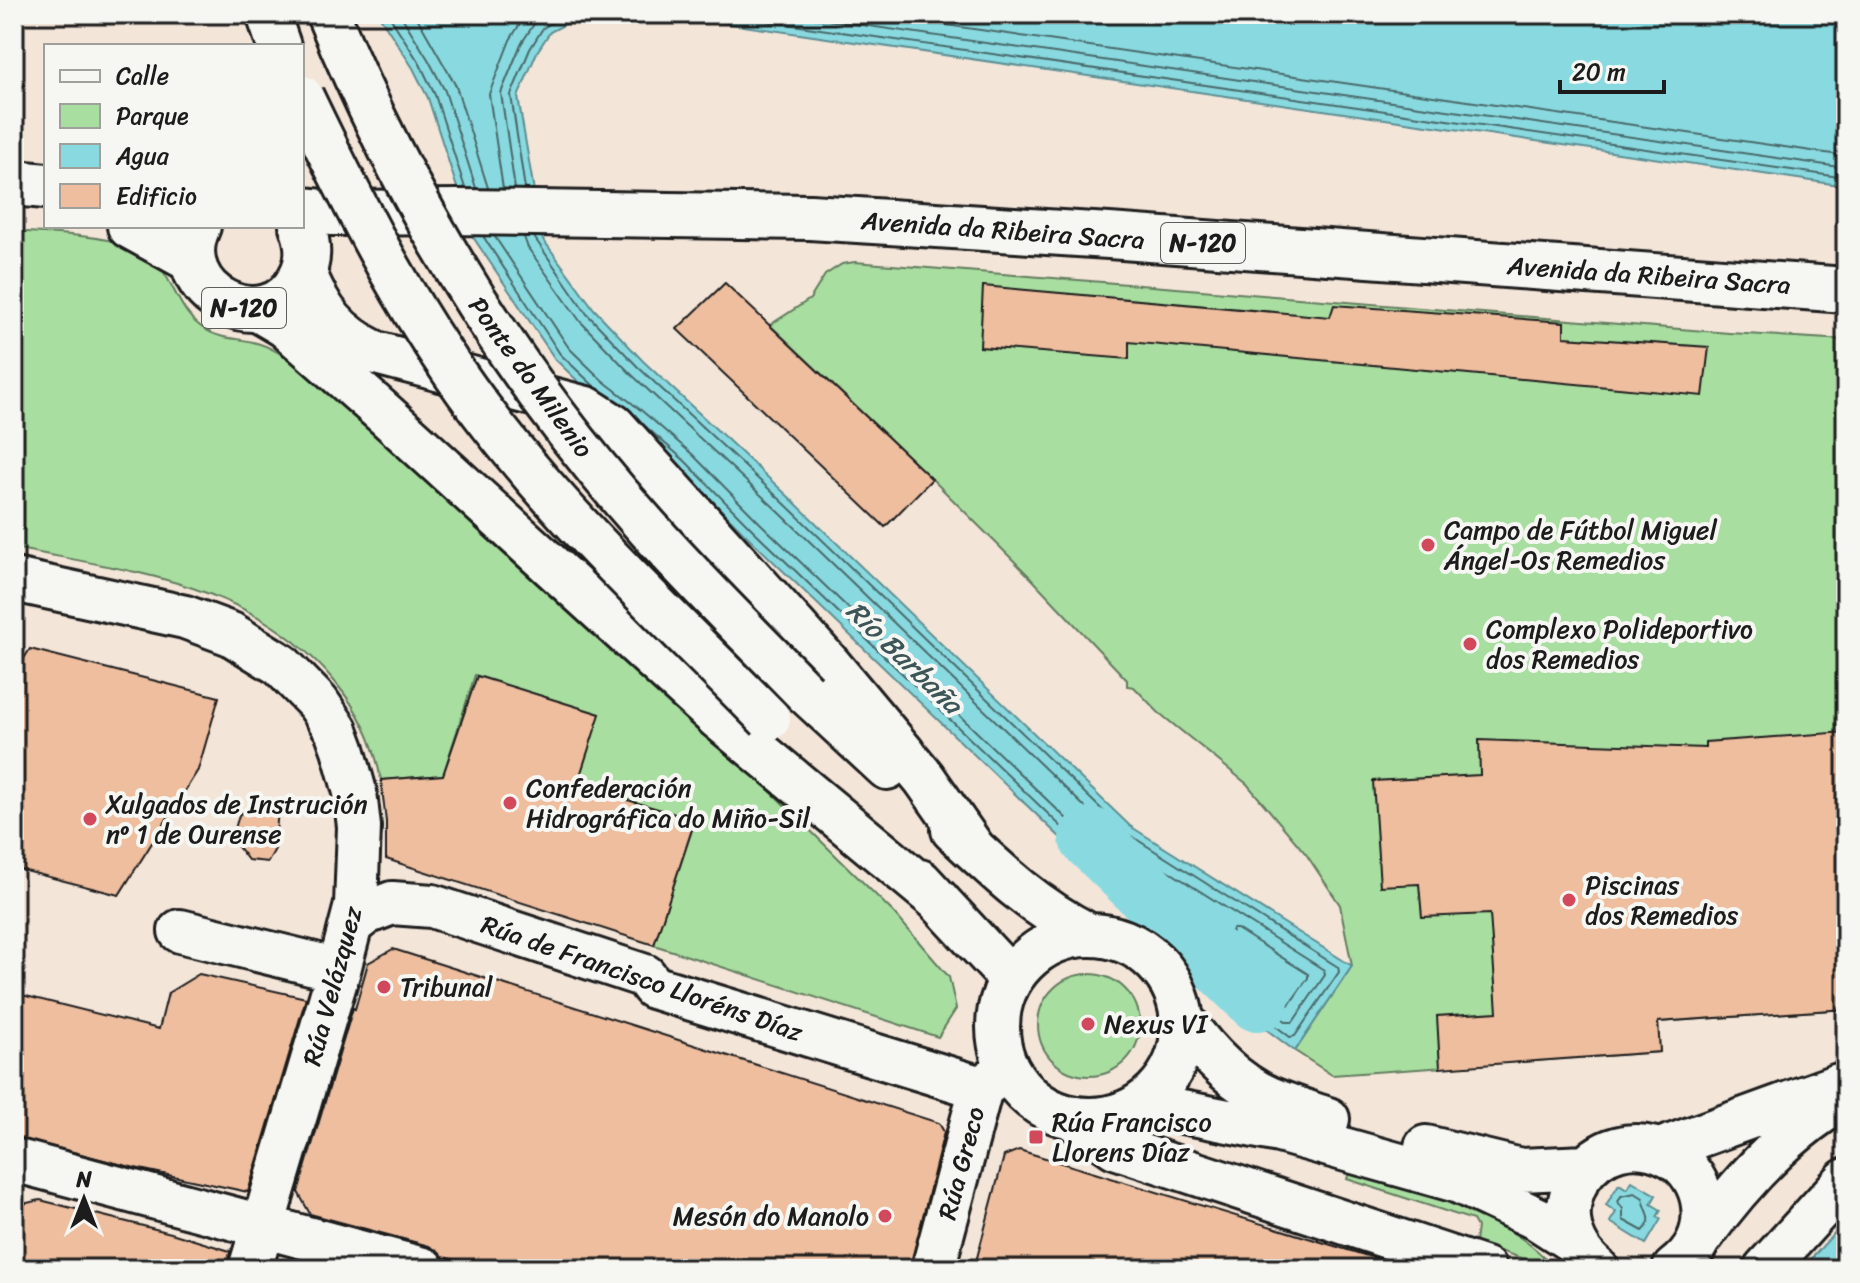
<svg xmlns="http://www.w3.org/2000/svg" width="1860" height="1283" viewBox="0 0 1860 1283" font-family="Sriracha,sans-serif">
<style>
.green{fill:#a9dea1;stroke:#627d5e;stroke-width:2}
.water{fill:#89dae0;stroke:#5d8e92;stroke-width:2}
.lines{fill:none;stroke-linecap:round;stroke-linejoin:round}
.shore{stroke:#48686a;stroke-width:2}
.river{stroke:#89dae0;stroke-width:62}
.building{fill:#eebe9f;stroke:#1c1c1c;stroke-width:2}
.minor-casing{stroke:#1c1c1c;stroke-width:48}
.highway-casing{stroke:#1c1c1c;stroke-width:50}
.minor{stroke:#f6f6f2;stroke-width:42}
.highway{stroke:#f6f6f2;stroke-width:44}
.minor-bridge-casing{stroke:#1c1c1c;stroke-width:48;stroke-linecap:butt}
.minor-bridge{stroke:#f6f6f2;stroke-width:42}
.poi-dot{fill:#d1495b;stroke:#f6f6f2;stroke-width:3}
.labels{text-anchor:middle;stroke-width:8;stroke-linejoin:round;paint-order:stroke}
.shield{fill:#f6f6f2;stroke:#5d5d5c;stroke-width:2}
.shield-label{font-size:24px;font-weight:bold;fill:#1c1c1c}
.street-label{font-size:26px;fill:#1c1c1c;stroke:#f6f6f2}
.poi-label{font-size:26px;fill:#1c1c1c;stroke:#f6f6f2;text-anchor:start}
.water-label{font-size:28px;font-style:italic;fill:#3d5557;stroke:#f6f6f2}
</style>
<rect width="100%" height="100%" fill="#f4e5d9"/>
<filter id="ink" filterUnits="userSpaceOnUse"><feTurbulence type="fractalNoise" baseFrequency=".0125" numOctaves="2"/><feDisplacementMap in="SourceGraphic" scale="16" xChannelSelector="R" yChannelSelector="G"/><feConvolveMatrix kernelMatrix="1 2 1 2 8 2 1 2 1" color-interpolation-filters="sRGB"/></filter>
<g filter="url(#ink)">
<path class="green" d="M 14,231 C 57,235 136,231 163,271 C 177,292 183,317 206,330 C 220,339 237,338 253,342 C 271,346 286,357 301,369 L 752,773 L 894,913 L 949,977 L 956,1009 L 938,1037 L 654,945 L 695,821 L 577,785 L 599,714 L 475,675 L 443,775 L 381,780 C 374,742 360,712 335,682 C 253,582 132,572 14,548 Z
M 855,262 L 1729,333 L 1846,340 L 1846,1009 L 1658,1022 L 1660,1052 L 1332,1075 L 1295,1051 L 1352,966 L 1340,905 L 1306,854 L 1247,784 L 1158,712 L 1134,687 L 1127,686 L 1127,680 L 1030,577 L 932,479 L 770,325 L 810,299 L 825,275 L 842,264 Z
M1038 1025a51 51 0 1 1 102 0a51 51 0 1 1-102 0Z
M 1349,1172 C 1417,1194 1508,1211 1555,1269 L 1475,1243 L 1477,1227 L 1473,1220 L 1347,1179 Z"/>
<path class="water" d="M 378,14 L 601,14 L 577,18 L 550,32 L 537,52 L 518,97 L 542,238 L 594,309 L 643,361 L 790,498 L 1130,826 L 1352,966 L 1295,1051 L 1210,987 L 1204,969 L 1206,950 L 1152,897 L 1120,895 L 747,536 L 679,467 L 631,424 L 591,394 L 555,359 L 473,237 L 428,98 L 413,68 Z
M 661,14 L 1846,14 L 1846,186 Z
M 1632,1181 L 1656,1195 L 1651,1204 L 1661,1210 L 1657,1217 L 1661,1219 L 1646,1244 L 1610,1222 L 1616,1212 L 1606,1205 L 1619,1184 L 1627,1189 Z
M 1846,1220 L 1846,1269 L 1802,1269 Z"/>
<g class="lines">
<path class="shore" d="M 388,14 L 420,64 L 435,95 L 465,188
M 400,14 L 428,59 L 445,91 L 476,188
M 415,14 L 456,86 L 488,188
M 717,14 L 1846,178
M 786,14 L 1846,168
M 870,14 L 1846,156
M 503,189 L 489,94 L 510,40 L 526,14
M 515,189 L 501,93 L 521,44 L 536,21 L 545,14
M 525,189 L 511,95 L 530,49 L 543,28 L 567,14
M 483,236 L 560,354 L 595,387
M 495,237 L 569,348 L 602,380 L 642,411 L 692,454 L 760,523 L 1127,877 L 1154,879 L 1164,884 L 1221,941 C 1226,953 1221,964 1226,976 L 1287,1022 L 1293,1022 L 1325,975 L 1324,970 L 1118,839 L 778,511 L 631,374 L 580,321 L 528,248 L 524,237
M 534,237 L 587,314 L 638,367 L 785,504 L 1125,832 L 1338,967 L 1339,972 L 1295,1036 L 1290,1037 L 1218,982 L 1212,968 L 1213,946 L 1156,891 L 1123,886 L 753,530 L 685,461 L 645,426
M 1233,929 L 1237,929 L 1308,974 L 1308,978 L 1289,1005 L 1285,1005 L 1236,968 L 1236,947 L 1231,933 Z
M 1635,1193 L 1643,1198 C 1645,1212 1656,1218 1643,1231 L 1623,1220 L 1623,1209 L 1618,1202 L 1621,1196 Z"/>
<path class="river" d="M 1090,838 L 1258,1001"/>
</g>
<path class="building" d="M 725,283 L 932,479 L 885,527 L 677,329 Z
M 983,286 L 1330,317 L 1334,305 L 1564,322 L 1564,337 L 1709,347 L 1703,396 L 1129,342 L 1129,359 L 980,347 Z
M 30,649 L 219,697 L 198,770 L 119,895 L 14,868 L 14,674 Z
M 477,676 L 600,714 L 577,785 L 695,820 L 654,945 L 386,859 L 386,822 L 381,780 L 443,775 Z
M 1846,732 L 1846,1009 L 1658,1022 L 1660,1052 L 1440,1068 L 1437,1016 L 1497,1012 L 1490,914 L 1422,917 L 1419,884 L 1380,886 L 1373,781 L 1480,775 L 1479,740 L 1705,748 L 1705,742 Z
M 254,802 L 278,807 L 275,849 L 268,862 L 248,860 L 232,839 L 239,815 Z
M 393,949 L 939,1123 L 944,1132 L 910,1269 L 491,1269 L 443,1257 L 429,1246 L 310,1214 L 298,1192 L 353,1008 L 355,1009 L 368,963 Z
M 199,974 L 306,998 L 248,1192 L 135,1168 L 14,1137 L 14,993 L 159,1029 L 168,993 Z
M 1019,1150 L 1384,1261 L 1387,1262 L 1386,1269 L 974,1269 L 1004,1156 Z
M 40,1200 L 171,1233 L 230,1251 L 227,1269 L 14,1269 L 14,1206 Z"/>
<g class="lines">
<g class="minor-casing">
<path id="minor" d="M 268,14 L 279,46
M 304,271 C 320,312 337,334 376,353 L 586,408 L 614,426 L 828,663 L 924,778 L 973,848
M 256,309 L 285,326 L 387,416 L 717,717 L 938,900
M 14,580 L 185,617 L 231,634 L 281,665 L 318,703 L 336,730 L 343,749 L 355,792 L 359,827 L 356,905 L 339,970 L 250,1269
M 805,692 L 887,768
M 953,830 C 997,871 1033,906 1087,934
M 920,881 L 1011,979
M 352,924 L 366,913 L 392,903 L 432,906 L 645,976 L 653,987 L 981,1088
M 180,931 L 339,970
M998 1027a92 92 0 1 1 184 0a92 92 0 1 1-184 0Z
M 1182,1019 C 1204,1050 1233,1082 1269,1098 C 1288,1106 1308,1112 1328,1119
M 1125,1112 L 1172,1110 L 1279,1131 L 1457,1181 L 1538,1219 L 1574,1242
M 1071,1117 L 1115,1147 L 1485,1269
M 1426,1147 L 1521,1170 L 1586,1167
M 1660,1150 L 1839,1085
M 14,1160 L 423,1269
M 1700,1238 C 1739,1184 1787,1130 1846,1097
M 933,1269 L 981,1088 L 1003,1072
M 1597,1269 C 1529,1213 1596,1115 1671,1156 C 1689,1166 1701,1186 1703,1206 C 1706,1233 1695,1253 1674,1269
M 1765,1269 L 1846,1180"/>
</g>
<g class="highway-casing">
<path id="highway" d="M 14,183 L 46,186
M 302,210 L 333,213 L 459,212 L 810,217 L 1109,236 L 1846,290
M 130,226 L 192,260
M 198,226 C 167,294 267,343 300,279 C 310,261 309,244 302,226"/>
</g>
<use href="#minor" class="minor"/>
<use href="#highway" class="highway"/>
<g class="minor-bridge-casing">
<path id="minor-bridge" d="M 328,14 C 404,198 506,368 638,517 C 691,578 749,634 805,692
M 302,97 C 358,214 414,325 494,427 C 576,532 676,624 769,719"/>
</g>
<use href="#minor-bridge" class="minor-bridge"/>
</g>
</g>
<g class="poi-dot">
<circle cx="1428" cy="545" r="8"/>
<circle cx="1470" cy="644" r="8"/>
<circle cx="510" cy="803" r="8"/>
<circle cx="90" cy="819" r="8"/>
<circle cx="1569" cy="900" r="8"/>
<circle cx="384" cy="987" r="8"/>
<circle cx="1088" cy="1024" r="8"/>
<rect x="1028" y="1129" width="16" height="16" rx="4"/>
<circle cx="885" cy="1216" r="8"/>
</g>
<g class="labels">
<g class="shield">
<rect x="1161" y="223" width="84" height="40" rx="6"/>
<rect x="202" y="288" width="84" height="40" rx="6"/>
</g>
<g class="shield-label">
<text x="1203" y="251">N-120</text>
<text x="244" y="316">N-120</text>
</g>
<g class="street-label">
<text transform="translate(1003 230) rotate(4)" y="9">Avenida da Ribeira Sacra</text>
<text transform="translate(1649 275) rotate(4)" y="9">Avenida da Ribeira Sacra</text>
<text transform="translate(531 377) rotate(54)" y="9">Ponte do Milenio</text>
<text transform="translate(642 978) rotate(19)" y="9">Rúa de Francisco Lloréns Díaz</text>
<text transform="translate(332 986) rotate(-75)" y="9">Rúa Velázquez</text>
<text transform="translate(961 1163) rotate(-75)" y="9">Rúa Greco</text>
</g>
<g class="poi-label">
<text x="1444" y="539">Campo de Fútbol Miguel<tspan x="1444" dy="30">Ángel-Os Remedios</tspan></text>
<text x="1486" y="638">Complexo Polideportivo<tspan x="1486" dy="30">dos Remedios</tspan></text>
<text x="526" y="797">Confederación<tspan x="526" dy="30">Hidrográfica do Miño-Sil</tspan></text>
<text x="106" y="813">Xulgados de Instrución<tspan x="106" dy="30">nº 1 de Ourense</tspan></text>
<text x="1585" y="894">Piscinas<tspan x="1585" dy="30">dos Remedios</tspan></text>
<text x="400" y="996">Tribunal</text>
<text x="1104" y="1033">Nexus VI</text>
<text x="1052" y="1131">Rúa Francisco<tspan x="1052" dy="30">Llorens Díaz</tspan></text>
<text x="869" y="1225" text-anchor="end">Mesón do Manolo</text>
</g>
<g class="water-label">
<text transform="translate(905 657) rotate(44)" y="10">Río Barbaña</text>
</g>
</g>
<rect width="1860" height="1283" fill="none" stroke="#f6f6f2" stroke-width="48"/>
<rect x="24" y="24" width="1812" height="1235" fill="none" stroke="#1c1c1c" stroke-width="3" filter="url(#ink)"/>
<rect x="44" y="44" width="260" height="184" fill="#f6f6f2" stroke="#9f9f9c" stroke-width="2"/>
<rect x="60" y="70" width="40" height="12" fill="#f6f6f2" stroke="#9f9f9c" stroke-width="2"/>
<text x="116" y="84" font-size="24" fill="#1c1c1c">Calle</text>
<rect x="60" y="104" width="40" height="24" fill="#a9dea1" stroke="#9f9f9c" stroke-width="2"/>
<text x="116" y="124" font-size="24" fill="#1c1c1c">Parque</text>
<rect x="60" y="144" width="40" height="24" fill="#89dae0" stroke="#9f9f9c" stroke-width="2"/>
<text x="116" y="164" font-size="24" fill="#1c1c1c">Agua</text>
<rect x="60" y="184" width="40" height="24" fill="#eebe9f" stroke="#9f9f9c" stroke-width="2"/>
<text x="116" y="204" font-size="24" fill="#1c1c1c">Edificio</text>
<g transform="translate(84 1199)" stroke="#f6f6f2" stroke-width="6" paint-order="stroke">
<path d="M0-6L14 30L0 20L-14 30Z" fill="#1c1c1c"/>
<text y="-12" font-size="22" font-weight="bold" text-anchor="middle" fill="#1c1c1c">N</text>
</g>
<path d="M1560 80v12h104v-12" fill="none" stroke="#1c1c1c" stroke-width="4"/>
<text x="1572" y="80" font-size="24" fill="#1c1c1c" stroke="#f6f6f2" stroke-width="6" paint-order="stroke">20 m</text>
</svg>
